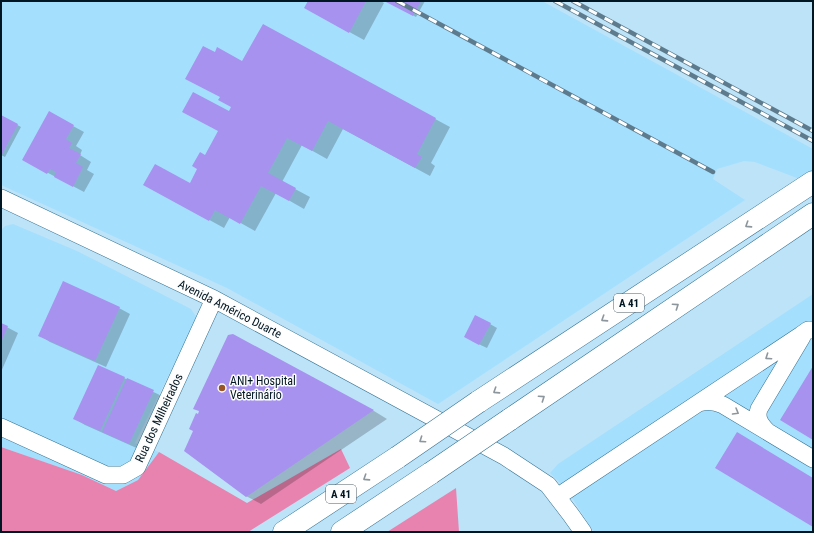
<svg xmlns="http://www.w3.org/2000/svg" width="814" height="533" viewBox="0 0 814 533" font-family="'Roboto Condensed',sans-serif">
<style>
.built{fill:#a5dffe}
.forest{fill:#e883b0}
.shadow{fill:#0003}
.building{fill:#a792f0}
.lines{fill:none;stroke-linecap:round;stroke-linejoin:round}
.minor-casing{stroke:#327292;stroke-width:18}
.highway-casing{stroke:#327292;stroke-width:23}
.minor{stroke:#fff;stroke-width:17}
.highway{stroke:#fff;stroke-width:22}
.rail-casing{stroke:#5d7b8c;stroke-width:4.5}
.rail{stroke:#fdfdfd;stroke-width:3;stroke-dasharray:9;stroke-linecap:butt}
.highway-bridge-casing{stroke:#327292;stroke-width:23;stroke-linecap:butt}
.highway-bridge{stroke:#fff;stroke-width:22}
.oneway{stroke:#8c969c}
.poi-dot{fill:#995526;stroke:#fdfdfd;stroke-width:1.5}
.labels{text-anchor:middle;stroke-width:3;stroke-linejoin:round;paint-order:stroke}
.shield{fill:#fdfdfd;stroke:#4c5b64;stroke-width:1}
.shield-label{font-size:11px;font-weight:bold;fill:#001622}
.street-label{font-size:12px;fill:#001622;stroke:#fdfdfd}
.poi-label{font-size:12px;fill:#001622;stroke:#fdfdfd;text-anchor:start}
</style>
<rect width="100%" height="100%" fill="#bde3f8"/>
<path class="built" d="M 1,1 L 542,1 L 813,149 L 813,184 L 755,162 L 744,161 L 717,169 L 713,179 L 745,200 L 438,404 L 227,288 L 1,185 Z
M 13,224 L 77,251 L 191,309 L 197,318 L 135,443 L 159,452 L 138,480 L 116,491 L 82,475 L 1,447 L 1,230 L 5,226 Z
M 813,294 L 813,532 L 594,532 L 567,490 L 550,473 L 558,464 Z"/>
<path class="forest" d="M 1,447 L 82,475 L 116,491 L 138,480 L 159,452 L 247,503 L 341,449 L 350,468 L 248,532 L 1,532 Z
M 456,488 L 459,532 L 387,532 Z"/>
<path class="shadow" d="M 309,1 L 381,1 L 384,3 L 364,40 L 320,16 Z
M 386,1 L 425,1 L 416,17 Z
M 263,26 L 450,127 L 431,163 L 435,166 L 430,176 L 343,129 L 327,159 L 302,145 L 282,182 L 310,197 L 304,209 L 276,193 L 255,231 L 230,217 L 224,228 L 144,184 L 190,184 L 232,107 L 221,97 L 215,54 L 243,62 Z
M 1,116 L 21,127 L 5,157 L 1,155 Z
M 73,126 L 84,132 L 76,146 L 82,150 L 80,155 L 91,162 L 87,170 L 94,174 L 84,192 L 35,166 Z
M 119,308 L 130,314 L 106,367 L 50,342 L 39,335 Z
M 1,324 L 18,333 L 1,372 Z
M 490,324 L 497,328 L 487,348 L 472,341 Z
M 233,335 L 374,411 L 387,419 L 261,504 L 246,496 L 194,431 L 199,415 Z
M 124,378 L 164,397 L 141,450 L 85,425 L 75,419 Z"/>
<path class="building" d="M 308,1 L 366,1 L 349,33 L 304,8 Z
M 384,1 L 421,1 L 413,16 Z
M 263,24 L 436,118 L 417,154 L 422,157 L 415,168 L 328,121 L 312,151 L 287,138 L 268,173 L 296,188 L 289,201 L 261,186 L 240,224 L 215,210 L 209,221 L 143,185 L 155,164 L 190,183 L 197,169 L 192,166 L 200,152 L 205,155 L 218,131 L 182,112 L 193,92 L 229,111 L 231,107 L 218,100 L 220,97 L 185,79 L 203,46 L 215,52 L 217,47 L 242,61 Z
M 49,111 L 74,125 L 66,139 L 72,143 L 69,148 L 81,154 L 76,163 L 83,167 L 73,187 L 54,177 L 56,172 L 50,169 L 47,174 L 22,160 Z
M 1,115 L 18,124 L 1,156 Z
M 63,281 L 120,307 L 95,361 L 38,336 Z
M 475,315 L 491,323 L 479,345 L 464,337 Z
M 1,323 L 8,326 L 1,342 Z
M 233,334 L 374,410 L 246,497 L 184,451 L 193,431 L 189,429 L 196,413 L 198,414 L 199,411 L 193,409 L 228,335 Z
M 98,365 L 125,377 L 100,431 L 73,419 Z
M 813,366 L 813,440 L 780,420 Z
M 127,378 L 154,390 L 129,444 L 102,432 Z
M 737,432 L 813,478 L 813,527 L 715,468 Z"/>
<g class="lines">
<g class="minor-casing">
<path id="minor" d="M 1,198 L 214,299 L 504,456 L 548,485 L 571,515 L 583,532
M 699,403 C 708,400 715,401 723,405 L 813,459
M 1,427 L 106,475 L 123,475 L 137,467 L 214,299
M 767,431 C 760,424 756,418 759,409 L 802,337
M 557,497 L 801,335 L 808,330 L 813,330"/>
</g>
<g class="highway-casing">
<path id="highway" d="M 478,402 L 813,182
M 509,420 L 813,214
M 284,532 L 398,457
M 342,532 L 431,473"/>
</g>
<use href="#minor" class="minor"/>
<use href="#highway" class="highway"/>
<g class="rail-casing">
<path id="rail" d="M 397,1 L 713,172
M 555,1 L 813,141
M 573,1 L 813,131"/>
</g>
<use href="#rail" class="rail"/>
<g class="highway-bridge-casing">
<path id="highway-bridge" d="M 398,457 L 478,402
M 431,473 L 509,420"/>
</g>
<use href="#highway-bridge" class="highway-bridge"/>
</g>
<defs><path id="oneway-chevron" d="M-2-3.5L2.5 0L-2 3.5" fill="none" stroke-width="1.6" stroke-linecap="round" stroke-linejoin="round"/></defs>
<g class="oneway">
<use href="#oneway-chevron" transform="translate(748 225) rotate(147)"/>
<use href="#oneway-chevron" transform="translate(676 306) rotate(-34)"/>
<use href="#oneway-chevron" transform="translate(604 319) rotate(147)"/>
<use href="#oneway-chevron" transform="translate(768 357) rotate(146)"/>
<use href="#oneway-chevron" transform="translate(496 391) rotate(147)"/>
<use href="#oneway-chevron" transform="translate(542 398) rotate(-34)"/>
<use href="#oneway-chevron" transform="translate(736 412) rotate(30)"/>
<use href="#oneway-chevron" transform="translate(422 440) rotate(146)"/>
<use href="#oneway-chevron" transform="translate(366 478) rotate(147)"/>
</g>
<circle class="poi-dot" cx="222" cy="388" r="4"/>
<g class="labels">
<g class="shield">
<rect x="614" y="294" width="30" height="18" rx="3"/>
<rect x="326" y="485" width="30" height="18" rx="3"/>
</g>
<g class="shield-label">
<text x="629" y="307">A 41</text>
<text x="341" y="498">A 41</text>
</g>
<g class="street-label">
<text transform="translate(230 309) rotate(27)" y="4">Avenida Américo Duarte</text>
<text transform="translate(159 418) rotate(-65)" y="4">Rua dos Milheirados</text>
</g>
<g class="poi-label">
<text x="230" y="385">ANI+ Hospital<tspan x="230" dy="14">Veterinário</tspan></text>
</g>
</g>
<rect width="814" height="533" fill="none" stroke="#001622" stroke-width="4"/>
</svg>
